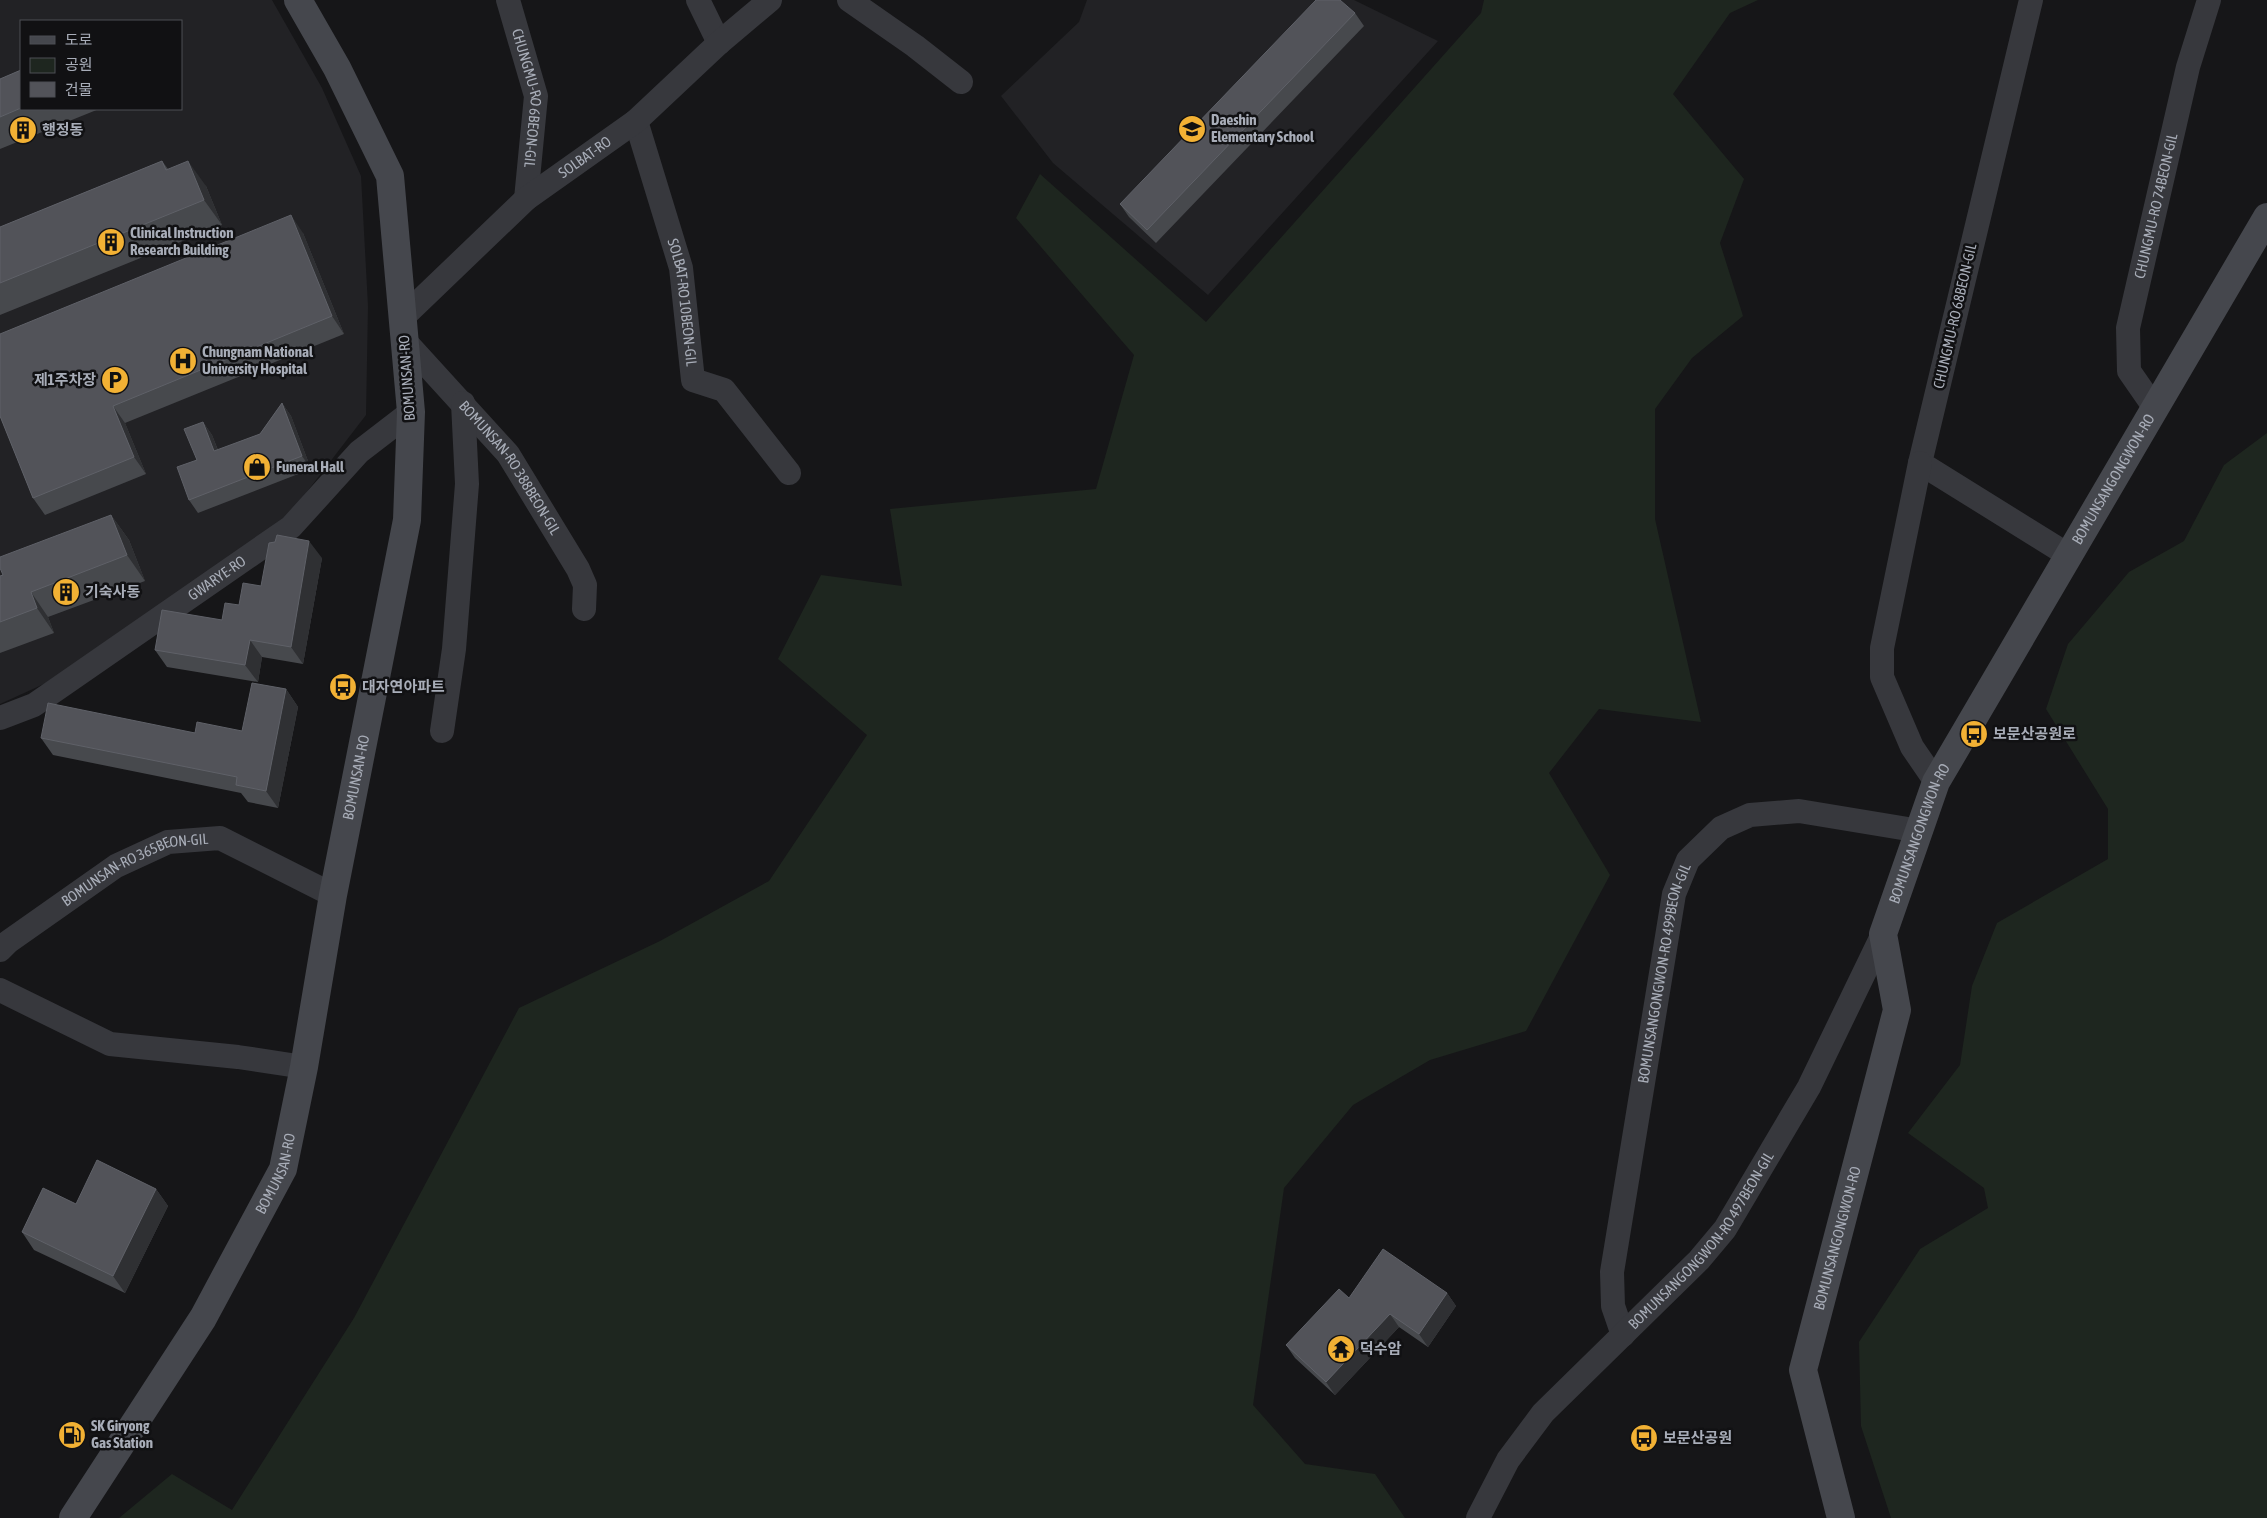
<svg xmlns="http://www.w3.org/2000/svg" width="2267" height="1518" viewBox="0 0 2267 1518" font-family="'Asap Condensed','Noto Sans KR',sans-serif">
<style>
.built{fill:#222225;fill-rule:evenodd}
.green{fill:#1e261f}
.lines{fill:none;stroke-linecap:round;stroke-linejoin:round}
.minor{stroke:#37383d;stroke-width:24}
.secondary{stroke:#45474d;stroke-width:28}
.wall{fill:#47494d}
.shaded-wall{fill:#2f3033}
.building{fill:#525359;stroke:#5f6168}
.labels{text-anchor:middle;stroke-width:5;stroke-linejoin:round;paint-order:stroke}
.street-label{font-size:15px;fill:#a8adb8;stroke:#111113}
.poi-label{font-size:15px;font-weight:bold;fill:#a8adb8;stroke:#111113;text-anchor:start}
</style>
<rect width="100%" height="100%" fill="#161618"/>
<path class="built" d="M 0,0 L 272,0 L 322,88 L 361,176 L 368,306 L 366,415 L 286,519 L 46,683 L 0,704 ZM 21,21 L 181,21 L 181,109 L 21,109 Z
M 1087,0 L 1354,0 L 1438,41 L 1208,295 L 1053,163 L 1001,96 L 1079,22 Z"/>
<path class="green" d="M 1484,0 L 1758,0 L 1730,13 L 1673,94 L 1744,179 L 1720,243 L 1743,316 L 1692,358 L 1655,409 L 1655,519 L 1701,722 L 1599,709 L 1549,773 L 1610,875 L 1526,1031 L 1430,1060 L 1353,1105 L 1284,1188 L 1253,1405 L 1305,1464 L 1375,1474 L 1405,1518 L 119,1518 L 172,1474 L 232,1510 L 354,1318 L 519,1008 L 660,941 L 769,881 L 867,735 L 778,659 L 821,575 L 902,586 L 890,509 L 1096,489 L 1134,355 L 1016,218 L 1040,174 L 1206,322 L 1481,13 Z
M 2267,433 L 2267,1518 L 1891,1518 L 1861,1426 L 1859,1342 L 1920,1249 L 1988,1208 L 1984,1188 L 1908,1133 L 1960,1065 L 1972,986 L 1997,923 L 2108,859 L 2108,809 L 2046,709 L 2068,644 L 2129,572 L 2184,541 L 2224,465 Z"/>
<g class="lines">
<g class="minor">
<path id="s1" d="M 508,0 L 536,96 L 526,199"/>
<path d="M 698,0 L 719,43"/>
<path d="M 849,0 L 915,46 L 961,82"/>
<path d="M 2031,0 L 1920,463 L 2068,555"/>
<path id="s2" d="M 636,121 L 681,268 L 693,380 L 724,390 L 789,473"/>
<path id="s3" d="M 402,318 L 526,199 L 636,121 L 719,43 L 770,0"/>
<path id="s4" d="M 405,341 L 508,454 L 578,569 L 585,585 L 584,609"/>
<path id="s5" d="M 2154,407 L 2129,371 L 2128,328 L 2188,67 L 2209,0"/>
<path d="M 1920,463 L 1882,648 L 1882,677 L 1912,747 L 1936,782"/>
<path id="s6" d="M 0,718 L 34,705 L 291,527 L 359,452 L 411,412"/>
<path d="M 442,731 L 454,649 L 467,484 L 463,403"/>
<path id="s7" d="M 0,950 L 8,942 L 116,866 L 168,842 L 220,838 L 333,895"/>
<path d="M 0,990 L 110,1044 L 238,1057 L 304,1067"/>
<path id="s8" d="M 1623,1335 L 1613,1306 L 1612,1272 L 1674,894 L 1688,860 L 1721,828 L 1750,815 L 1799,811 L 1920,831"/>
<path id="s9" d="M 1478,1518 L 1508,1460 L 1543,1413 L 1699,1260 L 1725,1229 L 1809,1087 L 1883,934"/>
</g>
<g class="secondary">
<path id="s10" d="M 73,1518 L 203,1318 L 283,1169 L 304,1067 L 333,895 L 407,520 L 411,412 L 390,176 L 337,68 L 298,0"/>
<path id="s11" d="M 1841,1518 L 1803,1370 L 1897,1010 L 1883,934 L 1936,782 L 2267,217"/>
</g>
</g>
<path class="wall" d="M 1355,13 L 1364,26 L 1156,243 L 1129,217 L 1120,204 Z
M 21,70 L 21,109 L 99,109 L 0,149 L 0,79 Z
M 162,161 L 168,169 L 206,186 L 222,225 L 0,315 L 0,227 Z
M 303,233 L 344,334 L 125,423 L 146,474 L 45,515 L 33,498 L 0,416 Z
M 282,403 L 291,416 L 311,469 L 198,513 L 189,500 L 203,422 L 212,435 L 218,450 L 260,434 Z
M 111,515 L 129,540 L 145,581 L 48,617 L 54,633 L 0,653 L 0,576 Z
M 322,558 L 303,664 L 262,657 L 258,682 L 167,667 L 155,650 L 222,620 L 261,586 Z
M 286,689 L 298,707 L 278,808 L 248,802 L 241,793 L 53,755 L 41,738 L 242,731 Z
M 156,1189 L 168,1206 L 125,1293 L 34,1250 L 22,1232 L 76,1204 Z
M 1447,1293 L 1456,1306 L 1428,1347 L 1399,1327 L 1335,1395 L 1295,1358 L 1286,1345 L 1349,1298 Z"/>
<path class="shaded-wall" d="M 188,161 L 206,186 L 222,225 L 204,200 Z
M 291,215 L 303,233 L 344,334 L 332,316 Z
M 282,403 L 291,416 L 311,469 L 302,456 Z
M 113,406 L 125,423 L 146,474 L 134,457 Z
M 203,422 L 212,435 L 223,464 L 214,451 Z
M 111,515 L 129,540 L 145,581 L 127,555 Z
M 309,541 L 322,558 L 303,664 L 291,647 Z
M 31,592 L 48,617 L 54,633 L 37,608 Z
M 250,640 L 262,657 L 258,682 L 245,665 Z
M 286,689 L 298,707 L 278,808 L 266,791 Z
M 156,1189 L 168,1206 L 125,1293 L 113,1276 Z
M 1447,1293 L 1456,1306 L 1428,1347 L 1419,1334 Z
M 1390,1314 L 1399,1327 L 1335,1395 L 1326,1382 Z"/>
<path class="building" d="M 1316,0 L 1340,0 L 1355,13 L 1147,230 L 1120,204 Z
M 21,70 L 21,108 L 0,117 L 0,79 Z
M 162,161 L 166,170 L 188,161 L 204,200 L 0,283 L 0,227 Z
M 291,215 L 332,316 L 113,406 L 134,457 L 33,498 L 0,416 L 0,334 Z
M 282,403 L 302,456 L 189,500 L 177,467 L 197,460 L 184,429 L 203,422 L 214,451 L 260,434 Z
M 111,515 L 127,555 L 31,592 L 37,608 L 0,622 L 0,576 L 3,575 L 0,568 L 0,557 Z
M 277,535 L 309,541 L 291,647 L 250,640 L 245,665 L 155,650 L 162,610 L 222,620 L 225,603 L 239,605 L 243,583 L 261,586 L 269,543 L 275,542 Z
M 252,683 L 286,689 L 266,791 L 236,785 L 237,777 L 41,738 L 48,703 L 195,733 L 197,722 L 242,731 Z
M 97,1160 L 156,1189 L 113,1276 L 22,1232 L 43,1188 L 76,1204 Z
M 1383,1249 L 1447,1293 L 1419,1334 L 1390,1314 L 1326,1382 L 1286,1345 L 1339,1289 L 1349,1298 Z"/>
<defs>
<g id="school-disc" transform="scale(1.4375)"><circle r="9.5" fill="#f2b134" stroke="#111113"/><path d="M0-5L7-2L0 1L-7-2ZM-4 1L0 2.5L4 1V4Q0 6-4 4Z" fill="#111"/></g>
<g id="building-disc" transform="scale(1.4375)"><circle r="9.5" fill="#f2b134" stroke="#111113"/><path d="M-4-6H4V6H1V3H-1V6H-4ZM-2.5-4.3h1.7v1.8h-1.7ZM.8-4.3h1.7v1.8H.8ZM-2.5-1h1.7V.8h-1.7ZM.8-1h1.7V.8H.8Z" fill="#111"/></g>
<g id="hospital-disc" transform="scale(1.4375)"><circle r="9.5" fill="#f2b134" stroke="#111113"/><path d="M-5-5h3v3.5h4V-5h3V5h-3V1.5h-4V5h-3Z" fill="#111"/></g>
<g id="parking-disc" transform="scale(1.4375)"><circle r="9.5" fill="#f2b134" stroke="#111113"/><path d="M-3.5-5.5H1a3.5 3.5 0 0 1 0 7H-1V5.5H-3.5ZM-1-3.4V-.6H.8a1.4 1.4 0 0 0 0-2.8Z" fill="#111"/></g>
<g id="shop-disc" transform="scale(1.4375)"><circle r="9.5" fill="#f2b134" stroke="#111113"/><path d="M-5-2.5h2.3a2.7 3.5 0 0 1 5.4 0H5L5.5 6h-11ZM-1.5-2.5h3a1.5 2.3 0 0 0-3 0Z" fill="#111"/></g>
<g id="bus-disc" transform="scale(1.4375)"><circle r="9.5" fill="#f2b134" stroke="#111113"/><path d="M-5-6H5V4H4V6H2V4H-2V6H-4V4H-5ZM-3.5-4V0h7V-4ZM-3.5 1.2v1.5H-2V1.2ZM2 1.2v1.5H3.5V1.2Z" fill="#111"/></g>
<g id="temple-disc" transform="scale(1.4375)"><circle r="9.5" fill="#f2b134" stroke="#111113"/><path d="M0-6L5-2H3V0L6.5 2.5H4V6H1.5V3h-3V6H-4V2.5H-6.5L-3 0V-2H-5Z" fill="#111"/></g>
<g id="fuel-disc" transform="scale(1.4375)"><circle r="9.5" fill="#f2b134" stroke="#111113"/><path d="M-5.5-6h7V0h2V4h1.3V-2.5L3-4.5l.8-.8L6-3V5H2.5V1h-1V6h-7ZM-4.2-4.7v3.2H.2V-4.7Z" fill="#111"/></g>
</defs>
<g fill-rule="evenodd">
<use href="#school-disc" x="1192" y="129"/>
<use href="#building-disc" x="23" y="130"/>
<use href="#building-disc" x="111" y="242"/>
<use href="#hospital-disc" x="183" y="361"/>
<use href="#parking-disc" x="115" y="380"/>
<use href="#shop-disc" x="257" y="467"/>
<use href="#building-disc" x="66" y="592"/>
<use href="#bus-disc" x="343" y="687"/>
<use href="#bus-disc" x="1974" y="734"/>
<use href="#temple-disc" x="1341" y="1349"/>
<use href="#fuel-disc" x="72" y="1435"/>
<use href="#bus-disc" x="1644" y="1438"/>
</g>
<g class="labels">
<g class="street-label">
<text dy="5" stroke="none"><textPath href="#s1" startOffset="101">CHUNGMU-RO 6BEON-GIL</textPath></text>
<text dy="5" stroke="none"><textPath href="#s3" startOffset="244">SOLBAT-RO</textPath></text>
<text dy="5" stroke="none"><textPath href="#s5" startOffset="212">CHUNGMU-RO 74BEON-GIL</textPath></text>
<text dy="5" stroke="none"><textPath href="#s2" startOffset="188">SOLBAT-RO 10BEON-GIL</textPath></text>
<text transform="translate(1955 316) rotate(-77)" y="5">CHUNGMU-RO 68BEON-GIL</text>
<text transform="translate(407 378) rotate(-94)" y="5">BOMUNSAN-RO</text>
<text dy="5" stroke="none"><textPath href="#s4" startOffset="165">BOMUNSAN-RO 388BEON-GIL</textPath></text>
<text dy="5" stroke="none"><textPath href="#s11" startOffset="1114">BOMUNSANGONGWON-RO</textPath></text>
<text dy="5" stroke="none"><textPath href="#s6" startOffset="259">GWARYE-RO</textPath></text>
<text dy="5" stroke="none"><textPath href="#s10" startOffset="806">BOMUNSAN-RO</textPath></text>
<text dy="5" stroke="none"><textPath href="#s11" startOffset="709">BOMUNSANGONGWON-RO</textPath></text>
<text dy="5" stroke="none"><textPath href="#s7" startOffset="160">BOMUNSAN-RO 365BEON-GIL</textPath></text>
<text dy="5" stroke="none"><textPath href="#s8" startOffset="368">BOMUNSANGONGWON-RO 499BEON-GIL</textPath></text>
<text dy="5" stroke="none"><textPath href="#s10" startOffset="401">BOMUNSAN-RO</textPath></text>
<text dy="5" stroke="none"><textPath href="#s11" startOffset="289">BOMUNSANGONGWON-RO</textPath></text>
<text dy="5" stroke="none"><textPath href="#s9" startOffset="359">BOMUNSANGONGWON-RO 497BEON-GIL</textPath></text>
</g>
<g class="poi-label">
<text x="1211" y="125">Daeshin<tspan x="1211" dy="17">Elementary School</tspan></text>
<text x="42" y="135">행정동</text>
<text x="130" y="238">Clinical Instruction<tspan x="130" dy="17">Research Building</tspan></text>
<text x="202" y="357">Chungnam National<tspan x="202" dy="17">University Hospital</tspan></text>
<text x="96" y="385" text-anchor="end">제1주차장</text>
<text x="276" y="472">Funeral Hall</text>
<text x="85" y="597">기숙사동</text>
<text x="362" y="692">대자연아파트</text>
<text x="1993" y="739">보문산공원로</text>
<text x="1360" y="1354">덕수암</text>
<text x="91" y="1431">SK Giryong<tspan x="91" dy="17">Gas Station</tspan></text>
<text x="1663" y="1443">보문산공원</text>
</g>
</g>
<rect x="20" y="20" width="162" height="90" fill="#111113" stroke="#4d4f55"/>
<rect x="30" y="36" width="25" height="8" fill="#45474d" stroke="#4d4f55"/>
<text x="65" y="45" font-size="15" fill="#a8adb8">도로</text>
<rect x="30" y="58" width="25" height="15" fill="#1e261f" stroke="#4d4f55"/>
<text x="65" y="70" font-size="15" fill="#a8adb8">공원</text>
<rect x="30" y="82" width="25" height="15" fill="#525359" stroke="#4d4f55"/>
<text x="65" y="95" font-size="15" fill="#a8adb8">건물</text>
</svg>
